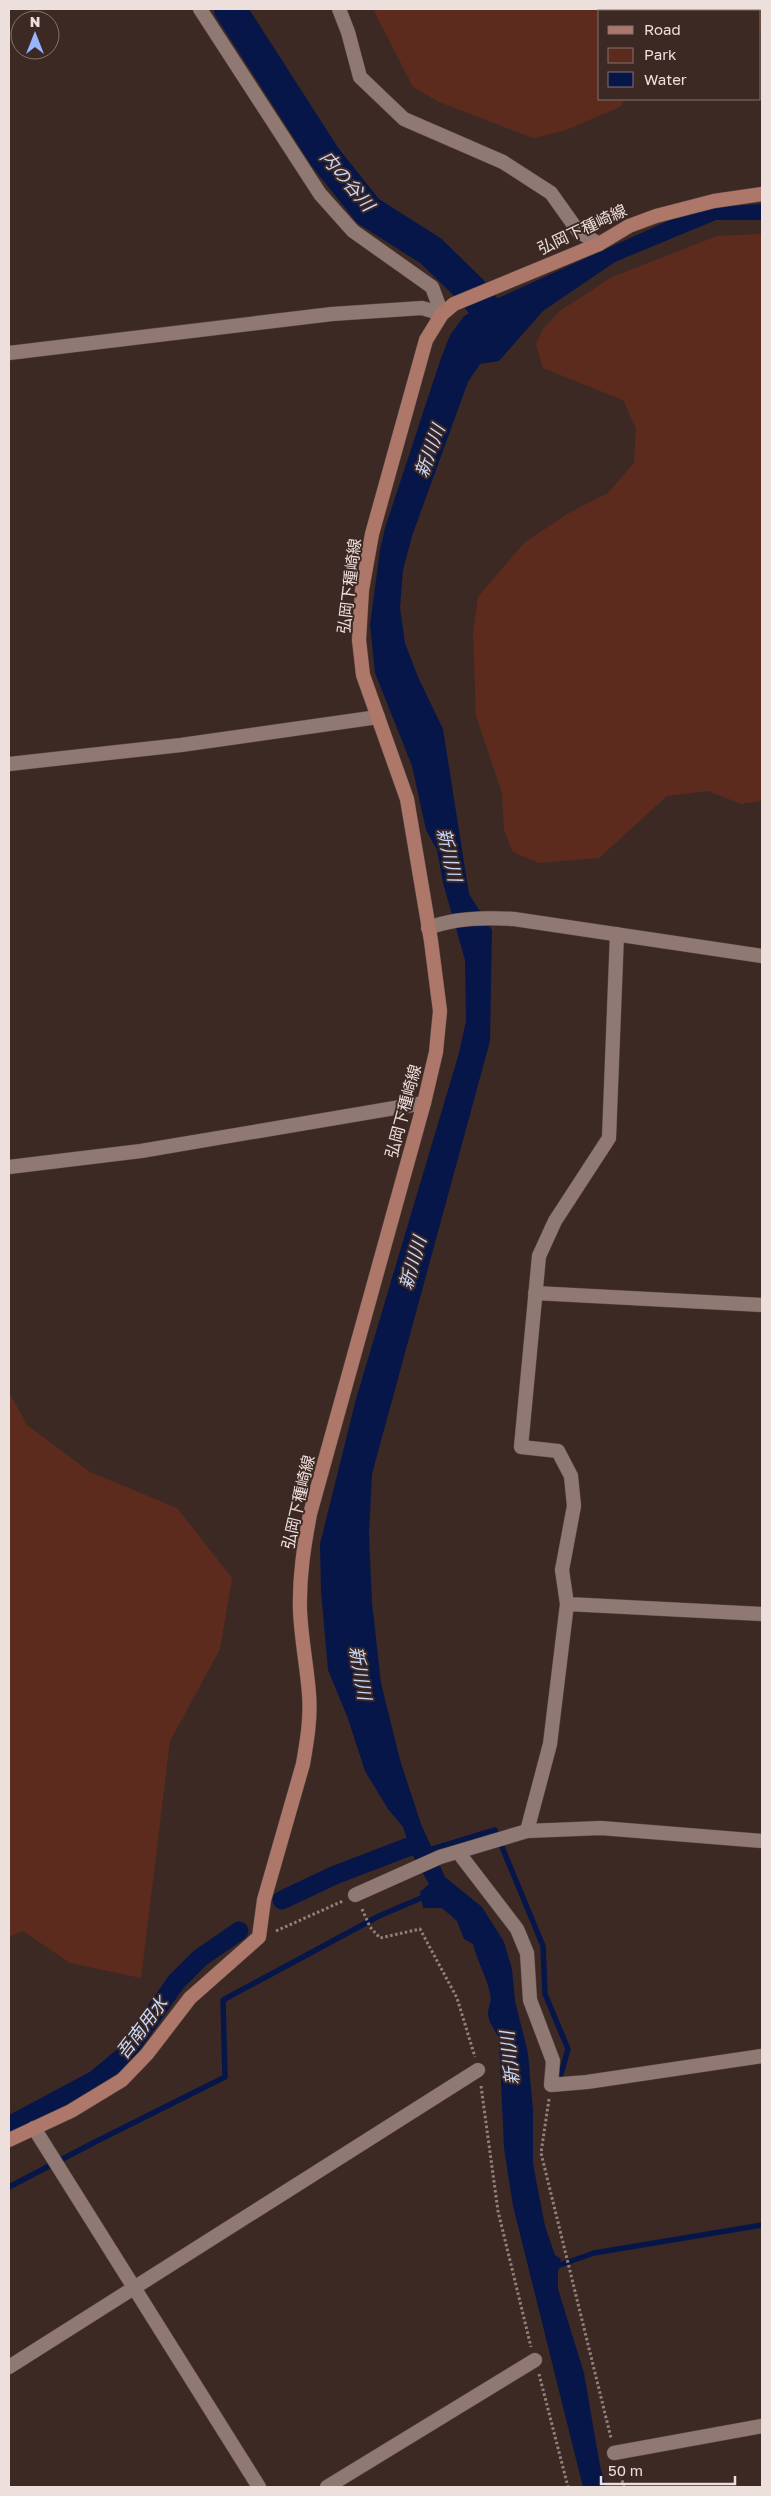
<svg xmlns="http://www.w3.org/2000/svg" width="771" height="2496" viewBox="0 0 771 2496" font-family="'Golos Text','Noto Sans JP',sans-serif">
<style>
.green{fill:#5d2b1e}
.water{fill:#071649}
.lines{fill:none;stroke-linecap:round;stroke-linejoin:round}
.stream{stroke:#071649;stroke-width:5.5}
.canal{stroke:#071649;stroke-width:19}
.river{stroke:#071649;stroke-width:32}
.minor-casing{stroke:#584743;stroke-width:15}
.secondary-casing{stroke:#584743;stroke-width:15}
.path{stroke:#92817d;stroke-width:3;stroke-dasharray:2.5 2.5;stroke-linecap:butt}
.minor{stroke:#917973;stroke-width:14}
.secondary{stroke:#ad786a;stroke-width:14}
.labels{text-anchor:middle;stroke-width:4;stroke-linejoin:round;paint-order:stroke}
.street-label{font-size:16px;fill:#eddfdc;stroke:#3d2924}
.water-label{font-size:18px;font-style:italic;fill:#c8d8fb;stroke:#3d2924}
</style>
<rect width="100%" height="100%" fill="#3d2924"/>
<path class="green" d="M 373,9 L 762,9 L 762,30 L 760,30 L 760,11 L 600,11 L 600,99 L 625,99 L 620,107 L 566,130 L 533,138 L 439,102 L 413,87 Z
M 762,234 L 762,801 L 741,804 L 708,791 L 667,796 L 599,858 L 539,863 L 513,852 L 504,830 L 502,793 L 476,716 L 473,633 L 478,597 L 524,543 L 569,513 L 608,493 L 634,463 L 636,428 L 623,400 L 543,368 L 536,344 L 543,329 L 560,311 L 612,277 L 717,236 Z
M 9,1392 L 27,1425 L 90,1472 L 177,1508 L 232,1578 L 220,1649 L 170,1741 L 141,1978 L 70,1963 L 23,1931 L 9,1937 Z"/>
<path class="water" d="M 762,204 L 762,220 L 716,220 L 615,262 L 543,311 L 499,361 L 480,364 L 468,382 L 412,536 L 403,570 L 400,608 L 405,643 L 418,677 L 443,729 L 469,894 L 492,930 L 490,1041 L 372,1474 L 369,1535 L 372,1602 L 381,1683 L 400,1760 L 421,1824 L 445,1877 L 482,1907 L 504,1942 L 512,1969 L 515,2001 L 528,2053 L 533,2110 L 533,2164 L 545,2226 L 555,2255 L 561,2259 L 558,2272 L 558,2289 L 584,2373 L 600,2466 L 606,2487 L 583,2487 L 513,2206 L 504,2148 L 499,2038 C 494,2029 488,2022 488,2012 C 489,2006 492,1999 490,1993 C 486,1975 477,1961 473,1944 L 464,1939 L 457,1921 L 442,1908 L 423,1908 L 420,1892 L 429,1884 L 412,1854 L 403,1827 L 388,1809 L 365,1771 L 347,1716 L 328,1670 L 321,1591 L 320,1544 L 356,1399 L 459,1053 L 466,1021 L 465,960 L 443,883 L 437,850 L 426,830 L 412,766 L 375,673 L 370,625 L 380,550 L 385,528 L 440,361 L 450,335 L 464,316 L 496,299 L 670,220 L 714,207 Z"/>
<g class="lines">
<path class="stream" d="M 426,1851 L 495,1830 L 543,1946 L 545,1994 L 568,2049 L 561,2074
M 9,2187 L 95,2142 L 225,2077 L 223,2000 L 379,1916 L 428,1895
M 554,2267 L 594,2253 L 762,2225"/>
<path class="canal" d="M 282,1900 L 335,1875 L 416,1844
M 9,2126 L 95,2080 L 125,2055 L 176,1982 L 200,1958 L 239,1931"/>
<path class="river" d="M 230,9 L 325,157 L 368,211 L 431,251 L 472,291 L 496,323"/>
<g class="minor-casing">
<path id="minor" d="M 200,9 L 320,194 L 353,231 L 432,287 L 442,314
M 339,9 L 348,32 L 360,77 L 404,119 L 503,162 L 551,193 L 578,231 L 599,244
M 9,353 L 332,314 L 422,308 L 442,314
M 9,764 L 181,745 L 378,717
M 428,928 C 454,918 486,917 514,919 L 762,956
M 9,1167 L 141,1151 L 424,1103
M 535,1293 L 762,1305
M 567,1604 L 762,1614
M 527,1831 L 550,1744 L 567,1604 L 562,1570 L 574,1506 L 571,1476 L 558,1451 L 521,1447 L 539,1256 L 555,1221 L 609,1138 L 617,934
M 458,1852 L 517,1929 L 527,1953 L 530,2000 L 553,2061 L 551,2085 L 587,2082 L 762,2056
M 355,1895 L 440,1857 L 527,1831 L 601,1828 L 762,1841
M 34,2128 L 259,2487
M 9,2367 L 478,2070
M 614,2453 L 762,2426
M 327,2487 L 535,2360"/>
</g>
<g class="secondary-casing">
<path id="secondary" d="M 9,2140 L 71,2111 L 122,2080 L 147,2054 L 190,1998 L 259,1937 L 264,1900 L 303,1764 C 307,1741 311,1718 309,1694 C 307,1666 301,1638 300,1610 C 299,1577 304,1546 310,1514 L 424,1103 L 436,1052 L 440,1011 L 431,941 L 407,799 L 363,675 L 359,640 L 362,590 L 372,534 L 426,340 L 442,314 L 454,304 L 599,244 L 629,226 L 656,216 L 714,201 L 762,194"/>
</g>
<path class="path" d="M 362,1909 L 370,1927 L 380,1938 L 420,1929 L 457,1998 L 475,2057
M 276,1931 L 343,1901
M 481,2086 L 498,2211 L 531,2347
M 549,2099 L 541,2153 L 611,2438
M 539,2374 L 568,2487
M 618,2466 L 624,2487"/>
<use href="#minor" class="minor"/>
<use href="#secondary" class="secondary"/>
</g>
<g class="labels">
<g class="street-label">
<text transform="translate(582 229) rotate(-25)" y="6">弘岡下種崎線</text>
<text transform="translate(349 586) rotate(-83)" y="6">弘岡下種崎線</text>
<text transform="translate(403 1111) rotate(-75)" y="6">弘岡下種崎線</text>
<text transform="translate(298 1502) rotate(-77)" y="6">弘岡下種崎線</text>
</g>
<g class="water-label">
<text transform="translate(347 181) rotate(50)" y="6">内の谷川</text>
<text transform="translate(430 451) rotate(-70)" y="6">新川川</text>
<text transform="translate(449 855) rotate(77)" y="6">新川川</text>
<text transform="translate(413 1263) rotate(-74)" y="6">新川川</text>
<text transform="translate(360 1673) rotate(80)" y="6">新川川</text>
<text transform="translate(142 2028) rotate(-53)" y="6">吾南用水</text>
<text transform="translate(510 2058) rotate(-96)" y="6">新川川</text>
</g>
</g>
<rect width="771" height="2496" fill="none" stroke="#eddfdc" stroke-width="20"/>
<rect x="598" y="10" width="162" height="90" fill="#3d2924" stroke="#83726e"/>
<rect x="608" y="26" width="25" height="8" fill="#ad786a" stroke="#83726e"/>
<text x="644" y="35" font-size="15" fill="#eddfdc">Road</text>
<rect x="608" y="48" width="25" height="15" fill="#5d2b1e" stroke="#83726e"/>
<text x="644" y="60" font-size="15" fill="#eddfdc">Park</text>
<rect x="608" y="72" width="25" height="15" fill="#071649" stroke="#83726e"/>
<text x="644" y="85" font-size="15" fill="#eddfdc">Water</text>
<g transform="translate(35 35)"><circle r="24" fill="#3d2924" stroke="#83726e"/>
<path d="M0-4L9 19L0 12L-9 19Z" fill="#97b6fd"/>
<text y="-8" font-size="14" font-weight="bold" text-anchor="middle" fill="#eddfdc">N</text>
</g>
<path d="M601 2476v8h134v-8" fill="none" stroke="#eddfdc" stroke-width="2.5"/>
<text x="608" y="2476" font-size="15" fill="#eddfdc" stroke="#3d2924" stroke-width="4" paint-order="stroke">50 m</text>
</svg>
